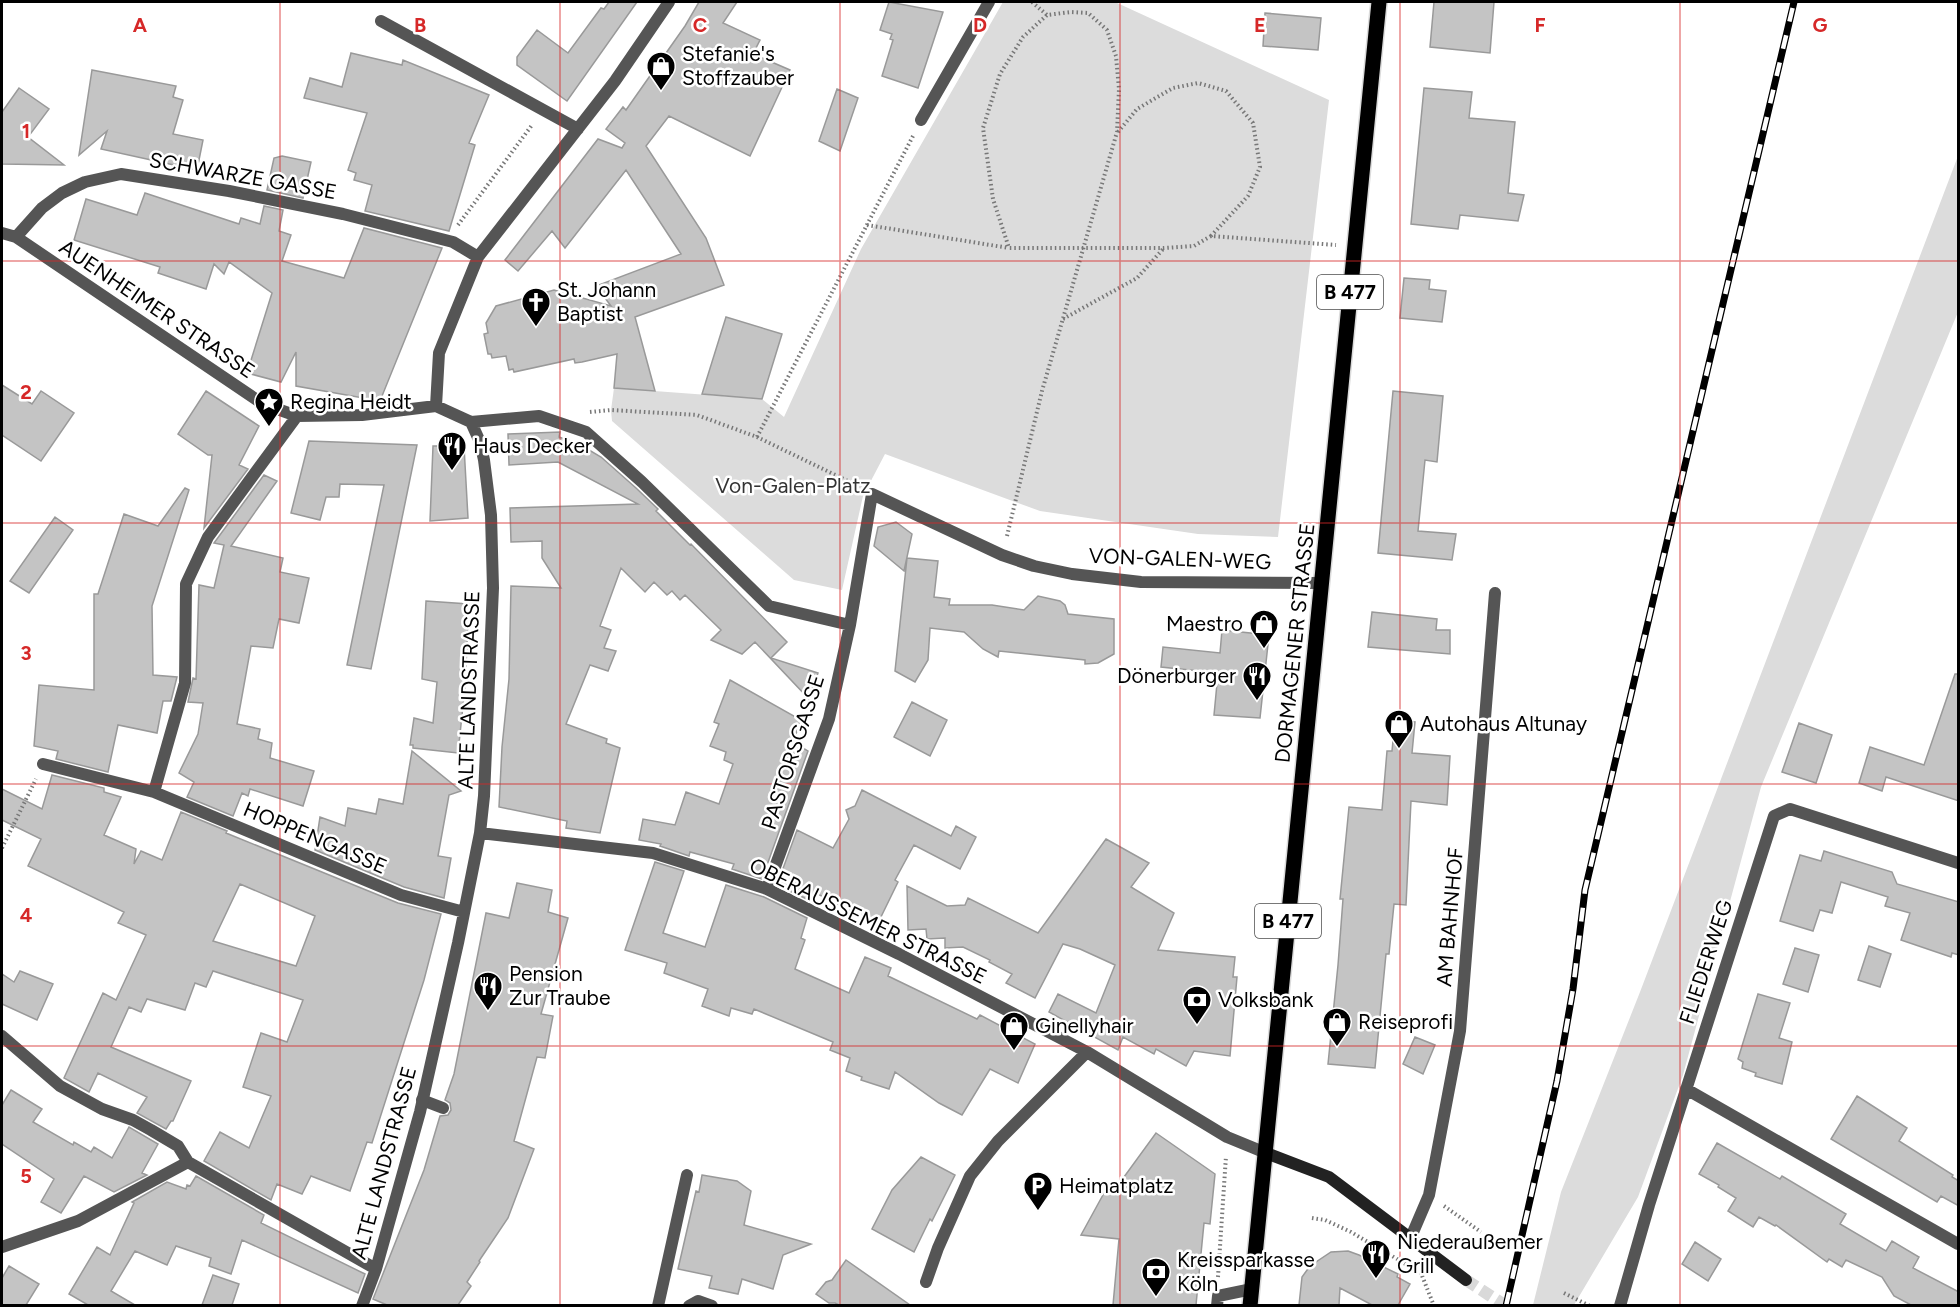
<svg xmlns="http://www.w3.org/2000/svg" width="1960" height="1307" viewBox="0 0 1960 1307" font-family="Figtree,sans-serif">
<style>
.green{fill:#dcdcdc}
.building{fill:#c4c4c4;stroke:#999;stroke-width:1.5;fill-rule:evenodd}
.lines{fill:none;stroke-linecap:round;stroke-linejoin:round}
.secondary-tunnel{stroke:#d9d9d9;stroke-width:12;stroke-dasharray:12 6;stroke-linecap:butt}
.primary-casing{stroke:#dbdbdb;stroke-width:18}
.path{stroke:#777;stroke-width:4;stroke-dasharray:1.5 3;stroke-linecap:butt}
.lane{stroke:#555;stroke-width:12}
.street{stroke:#555;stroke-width:12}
.secondary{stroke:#222;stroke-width:12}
.primary{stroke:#000;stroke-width:15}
.rail-casing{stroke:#000;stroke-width:7}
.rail{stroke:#fff;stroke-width:4.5;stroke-dasharray:14;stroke-linecap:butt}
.grid{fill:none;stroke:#d62828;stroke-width:1.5;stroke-opacity:0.55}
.labels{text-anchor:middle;stroke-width:5;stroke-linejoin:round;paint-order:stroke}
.shield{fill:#fff;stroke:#4c4c4c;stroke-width:1.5}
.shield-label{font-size:20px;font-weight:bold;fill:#000}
.poi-label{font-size:21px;fill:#000;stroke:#fff;text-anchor:start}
.street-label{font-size:21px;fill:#000;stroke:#fff}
.park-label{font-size:21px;fill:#333;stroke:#fff}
.grid-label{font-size:20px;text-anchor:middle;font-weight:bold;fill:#d62828;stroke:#fff;stroke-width:5;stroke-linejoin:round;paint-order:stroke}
</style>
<rect width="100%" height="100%" fill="#fff"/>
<path class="green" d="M 1003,2 L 1115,2 L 1329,100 L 1278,537 L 1198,534 L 1040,511 L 885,454 L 863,496 L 842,590 L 794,580 L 612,421 L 611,410 L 614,388 L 762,399 L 784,417 L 861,249 Z
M 1958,156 L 1958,312 L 1761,787 L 1683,1075 L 1638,1197 L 1574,1305 L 1533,1305 L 1561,1192 L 1640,992 Z"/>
<path class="building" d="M 609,2 L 637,2 L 567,101 L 517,65 L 517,57 L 537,30 L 568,53 L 601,8 L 604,9 Z
M 699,2 L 737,2 L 723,23 L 760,40 L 753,54 L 790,70 L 750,156 L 669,116 L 646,146 L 706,238 L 724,285 L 635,317 L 655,391 L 614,388 L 617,354 L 582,362 L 575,363 L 574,359 L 514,372 L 513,369 L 509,370 L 506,356 L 492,358 L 491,354 L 488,354 L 484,334 L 488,333 L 486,323 L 496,306 L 554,290 L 611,306 L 596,286 L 681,254 L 626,170 L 565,248 L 552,231 L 518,271 L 505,260 L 598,139 L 622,148 L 625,143 L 606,129 L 623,107 L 626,110 L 685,26 Z
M 889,2 L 943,12 L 918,88 L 882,76 L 893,40 L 890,39 L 892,34 L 880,30 Z
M 1434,2 L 1494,2 L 1490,53 L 1430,47 Z
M 1265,13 L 1321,18 L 1318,50 L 1263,46 Z
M 351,53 L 402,65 L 403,60 L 489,95 L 469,143 L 475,145 L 449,231 L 365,211 L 372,185 L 354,180 L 356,173 L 348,170 L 367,113 L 304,98 L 310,78 L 342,87 Z
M 92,70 L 176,86 L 173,97 L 183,100 L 173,134 L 203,140 L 197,170 L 101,149 L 107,131 L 79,155 Z
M 19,88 L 49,109 L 28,137 L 64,165 L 2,164 L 2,112 Z
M 1424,88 L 1472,92 L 1469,118 L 1515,122 L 1508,193 L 1524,195 L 1518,221 L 1460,215 L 1458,229 L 1411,224 Z
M 837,89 L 858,98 L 840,151 L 819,141 Z
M 282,156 L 311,162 L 303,198 L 267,190 L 274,158 Z
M 145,193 L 239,224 L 241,218 L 260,224 L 264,206 L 283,210 L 279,231 L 291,235 L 282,261 L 344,278 L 364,228 L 442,248 L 380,401 L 296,386 L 296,352 L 281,382 L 247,373 L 272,293 L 229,262 L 224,274 L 214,264 L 206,289 L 158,273 L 160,267 L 74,240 L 86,199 L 137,215 Z
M 1404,278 L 1430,280 L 1429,289 L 1446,291 L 1442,322 L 1400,318 Z
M 726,317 L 782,334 L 762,399 L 702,394 Z
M 2,385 L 32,404 L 41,391 L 74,413 L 41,461 L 2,435 Z
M 206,391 L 259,426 L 239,465 L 248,469 L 204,528 L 212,455 L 208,455 L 178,434 Z
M 1393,391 L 1443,396 L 1437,462 L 1425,460 L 1418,531 L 1456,534 L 1452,560 L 1378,553 Z
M 560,432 L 559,437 L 579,444 L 601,457 L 636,488 L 658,509 L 656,511 L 690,545 L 691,544 L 787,642 L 771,658 L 818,673 L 809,699 L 755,642 L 742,654 L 711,640 L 721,630 L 685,595 L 680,600 L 672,591 L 667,595 L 654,582 L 645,592 L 621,568 L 600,626 L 611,630 L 604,648 L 616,651 L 608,671 L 590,665 L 566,724 L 607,739 L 606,743 L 620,748 L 600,833 L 566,828 L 567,821 L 499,807 L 502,747 L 509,679 L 511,586 L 561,588 L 542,558 L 542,541 L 511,542 L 510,508 L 638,504 L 558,462 L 509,465 L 508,434 Z
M 309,441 L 417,445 L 371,669 L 347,665 L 384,485 L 340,484 L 339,497 L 326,497 L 320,520 L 291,513 Z
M 433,446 L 464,446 L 468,518 L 430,521 Z
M 264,475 L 277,481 L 231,546 L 283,558 L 280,572 L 309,578 L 299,623 L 279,619 L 273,648 L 251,646 L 237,724 L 260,729 L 258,739 L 272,743 L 270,758 L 314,771 L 303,806 L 250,789 L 248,796 L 242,793 L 233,816 L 187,797 L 194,782 L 179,773 L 198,734 L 203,703 L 188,702 L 193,678 L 196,679 L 199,585 L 214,588 L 224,545 L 214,543 Z
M 185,488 L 189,490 L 152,606 L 153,675 L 177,677 L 171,701 L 163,701 L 157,733 L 118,725 L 108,772 L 56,759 L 58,751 L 34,746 L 39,685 L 94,690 L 94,594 L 98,594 L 124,514 L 158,526 Z
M 55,517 L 73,530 L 29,593 L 10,581 Z
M 896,522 L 912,534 L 904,571 L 874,546 L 878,527 Z
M 907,558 L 938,561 L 934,597 L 950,599 L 949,605 L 992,605 L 1024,610 L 1038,596 L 1060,601 L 1065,605 L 1068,614 L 1114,619 L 1114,654 L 1098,663 L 1085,664 L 1085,660 L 999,651 L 998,657 L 983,649 L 964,632 L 930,628 L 928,660 L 915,682 L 895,671 Z
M 426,601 L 469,604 L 465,687 L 458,753 L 413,748 L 413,745 L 410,745 L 414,718 L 433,723 L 437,682 L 422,679 Z
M 1372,612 L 1437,619 L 1436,630 L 1450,630 L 1450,654 L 1368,647 Z
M 1222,630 L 1269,635 L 1260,718 L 1214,715 L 1218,673 L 1161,667 L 1163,647 L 1220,653 Z
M 1955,674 L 1959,674 L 1959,801 L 1886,777 L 1882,791 L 1859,783 L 1870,747 L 1924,765 Z
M 730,680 L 801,720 L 793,742 L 808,751 L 762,879 L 732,869 L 734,864 L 690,852 L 689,856 L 660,846 L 661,844 L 639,840 L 643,819 L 675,825 L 686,792 L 719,804 L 733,764 L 724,760 L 726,752 L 710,746 L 719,724 L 714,722 Z
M 912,702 L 947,720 L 930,756 L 894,737 Z
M 1395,720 L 1415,722 L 1412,753 L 1450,756 L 1447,805 L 1411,801 L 1406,905 L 1394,904 L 1389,954 L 1386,954 L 1375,1068 L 1328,1064 L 1338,965 L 1343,899 L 1340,899 L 1349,807 L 1382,810 L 1387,751 L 1392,751 Z
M 1799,723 L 1832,735 L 1816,783 L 1782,772 Z
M 412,751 L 461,791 L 449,795 L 438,856 L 451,858 L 444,898 L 404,887 L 315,850 L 320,817 L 345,826 L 348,808 L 376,814 L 379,799 L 403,804 Z
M 52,775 L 104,788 L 104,792 L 121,797 L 104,835 L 136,849 L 134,864 L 141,851 L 162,860 L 181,812 L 227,831 L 226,833 L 398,903 L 441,914 L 424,980 L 372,1143 L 367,1142 L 350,1191 L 311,1176 L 302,1194 L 277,1184 L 271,1200 L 204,1161 L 220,1132 L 249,1148 L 271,1096 L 243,1087 L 261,1033 L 287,1042 L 303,1000 L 213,971 L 206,987 L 195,983 L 185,1010 L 147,999 L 141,1012 L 129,1007 L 111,1047 L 191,1081 L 173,1121 L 171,1121 L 166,1129 L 137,1113 L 147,1097 L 98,1073 L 89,1092 L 64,1078 L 103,993 L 116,1000 L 146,935 L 118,923 L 124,912 L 28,866 L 41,839 L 2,820 L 2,789 L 42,809 ZM 240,884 L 315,916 L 296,966 L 213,941 Z
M 862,790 L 951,836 L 956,826 L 976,837 L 960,869 L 914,845 L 895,880 L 898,882 L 877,925 L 816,893 L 813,902 L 777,885 L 797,830 L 833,848 L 849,819 L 846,810 L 855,806 Z
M 1106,839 L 1149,863 L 1131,887 L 1174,913 L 1158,950 L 1235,957 L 1233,977 L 1237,977 L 1230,1056 L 1194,1051 L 1186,1066 L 1156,1049 L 1154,1054 L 1123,1037 L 1118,1050 L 1049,1012 L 1058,994 L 1096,1013 L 1115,965 L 1080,949 L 1063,944 L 1035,998 L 1006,983 L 1012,974 L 989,962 L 990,960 L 963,947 L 945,948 L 945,938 L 927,939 L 926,929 L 908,930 L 907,886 L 947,906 L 965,905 L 968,898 L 1038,933 Z
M 1824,851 L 1892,872 L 1897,884 L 1959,902 L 1959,955 L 1952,953 L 1951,957 L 1901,940 L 1910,913 L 1885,906 L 1888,897 L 1841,882 L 1832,913 L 1820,910 L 1813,931 L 1780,921 L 1800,855 L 1821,861 Z
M 655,862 L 684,871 L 663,933 L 705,947 L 726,885 L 764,897 L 807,918 L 801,938 L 805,940 L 795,969 L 849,993 L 865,957 L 891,968 L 888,976 L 977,1019 L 980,1015 L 1035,1044 L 1018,1083 L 990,1069 L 962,1115 L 939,1103 L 895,1072 L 889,1089 L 861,1080 L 862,1077 L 846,1071 L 850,1058 L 830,1050 L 833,1042 L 754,1009 L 752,1014 L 731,1008 L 729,1016 L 702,1006 L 708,989 L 664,973 L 667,963 L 625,950 Z
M 517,883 L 552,890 L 548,912 L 568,918 L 541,1014 L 553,1016 L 545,1058 L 537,1057 L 514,1141 L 534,1149 L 508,1218 L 479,1261 L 480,1262 L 467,1282 L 471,1286 L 458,1305 L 387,1305 L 373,1299 L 424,1170 L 440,1116 L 448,1115 L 451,1110 L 450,1103 L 445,1100 L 454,1074 L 486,913 L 509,918 Z
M 1869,946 L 1891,954 L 1880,987 L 1858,980 Z
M 1795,948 L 1819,955 L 1808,992 L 1783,984 Z
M 20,971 L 53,984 L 37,1020 L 2,1004 L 2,974 L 14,982 Z
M 1758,994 L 1790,1003 L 1779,1038 L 1792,1042 L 1782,1084 L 1755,1076 L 1756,1073 L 1742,1068 L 1743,1062 L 1738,1059 Z
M 1415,1037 L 1435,1045 L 1423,1074 L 1403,1064 Z
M 11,1090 L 42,1109 L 33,1122 L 73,1145 L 74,1142 L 91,1152 L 94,1147 L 112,1158 L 129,1127 L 158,1144 L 142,1173 L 147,1175 L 114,1192 L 84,1176 L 61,1213 L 41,1202 L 54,1179 L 2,1144 L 2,1105 Z
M 1857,1096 L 1907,1128 L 1899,1141 L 1953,1175 L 1952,1177 L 1959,1181 L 1959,1206 L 1941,1196 L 1937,1202 L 1831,1139 Z
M 1156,1133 L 1215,1174 L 1210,1224 L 1204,1223 L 1196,1305 L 1113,1305 L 1119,1239 L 1081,1235 L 1109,1184 L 1116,1188 Z
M 1717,1143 L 1780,1179 L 1782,1176 L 1846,1214 L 1840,1224 L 1886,1251 L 1892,1241 L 1919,1257 L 1913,1268 L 1959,1292 L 1959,1305 L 1911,1305 L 1894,1296 L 1882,1277 L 1846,1260 L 1842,1267 L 1829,1259 L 1827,1262 L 1776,1225 L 1775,1226 L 1759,1217 L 1753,1227 L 1728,1211 L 1736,1198 L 1718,1187 L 1719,1185 L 1699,1174 Z
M 921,1157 L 955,1175 L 932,1221 L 930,1219 L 914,1252 L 872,1229 L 892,1190 Z
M 702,1175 L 737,1181 L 751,1191 L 744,1225 L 811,1244 L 783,1255 L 773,1289 L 742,1279 L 738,1294 L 709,1288 L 712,1276 L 678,1269 L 696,1191 L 699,1192 Z
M 196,1176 L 264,1215 L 261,1223 L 365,1274 L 358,1293 L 242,1240 L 231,1274 L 209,1266 L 211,1258 L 176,1246 L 167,1265 L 135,1251 L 111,1291 L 135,1305 L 88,1305 L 69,1294 L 97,1247 L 110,1255 L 134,1203 L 132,1202 L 167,1182 L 186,1189 L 187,1185 L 190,1186 Z
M 1695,1242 L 1721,1259 L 1708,1281 L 1682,1264 Z
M 1348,1251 L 1359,1255 L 1398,1274 L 1397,1277 L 1410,1284 L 1398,1305 L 1372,1305 L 1340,1288 L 1339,1305 L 1299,1305 L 1302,1277 L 1310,1266 L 1331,1252 Z
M 846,1260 L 910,1305 L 839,1305 L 835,1303 L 829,1303 L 816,1294 L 826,1282 L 832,1280 Z
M 9,1266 L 39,1284 L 26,1305 L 2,1305 L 2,1278 Z
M 213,1275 L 239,1284 L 232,1305 L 202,1305 Z"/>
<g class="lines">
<path class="secondary-tunnel" d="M 1466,1280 L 1506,1306"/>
<g class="primary-casing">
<path id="primary" d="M 1250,1306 L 1379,2"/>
</g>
<path class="path" d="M 1032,2 L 1047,15
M 1118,132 L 1137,109 L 1173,88 L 1198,83 L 1226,91 L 1253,123 L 1260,167 L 1248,196 L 1211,236
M 458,225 L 532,125
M 867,225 L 1009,248
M 1063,319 L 1137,278 L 1164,248
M 590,412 L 611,410 L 697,415 L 757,437 L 856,485
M 757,437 L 913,136
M 1007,536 L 1042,391 L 1117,132 L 1119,89 L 1116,56 L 1107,30 L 1088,13 L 1071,12 L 1047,15 L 1023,37 L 1000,74 L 983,128 L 993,199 L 1009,248 L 1164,248 L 1194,246 L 1211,236 L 1336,245
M 2,848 L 36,779
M 1444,1206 L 1481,1232
M 1312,1218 L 1325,1220 L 1351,1232 L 1421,1273 L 1434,1306
M 1218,1277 L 1226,1156
M 1564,1293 L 1590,1306"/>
<path class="lane" d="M 422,1100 L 443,1108"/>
<path class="street" d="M 381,21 L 578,129
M 921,120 L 989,2
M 2,233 L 16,237 L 263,404 L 297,416 L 362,415 L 436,406
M 16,237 L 42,208 L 62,193 L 85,182 L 121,174 L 229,191 L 343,214 L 453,242 L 478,257
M 436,406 L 439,353 L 478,257 L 615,81 L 669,2
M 471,422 L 539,416 L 586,432 L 642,482 L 769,606 L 850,625
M 43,764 L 154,792 L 401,895 L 464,912
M 154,792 L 185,683 L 186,584 L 208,537 L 297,416
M 480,833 L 653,853 L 767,889 L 899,954 L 1087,1052 L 1227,1137 L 1266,1153
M 767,889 L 829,719 L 850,625 L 872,494 L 1002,555 L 1034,566 L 1072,574 L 1141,582 L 1322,583
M 2,1036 L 60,1086 L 102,1109 L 133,1120 L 151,1130 L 178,1146 L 188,1162 L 376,1269
M 1686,1089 L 1958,1244
M 1411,1237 L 1429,1195 L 1460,1031 L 1495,593
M 2,1247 L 78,1221 L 188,1162
M 926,1282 L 938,1248 L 970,1176 L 998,1141 L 1087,1052
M 362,1306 L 376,1269 L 420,1112 L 458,943 L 480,833 L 484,796 L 493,588 L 491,515 L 484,460 L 480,442 L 471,422 L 436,406
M 658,1306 L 687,1175
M 689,1306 L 698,1301 L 712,1306
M 1217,1306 L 1218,1296 L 1252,1289
M 1620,1306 L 1649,1205 L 1774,816 L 1790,809 L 1958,863"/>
<path class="secondary" d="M 1266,1153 L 1329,1177 L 1466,1280"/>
<use href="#primary" class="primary"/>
<g class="rail-casing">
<path id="rail" d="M 1506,1306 L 1557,1081 L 1573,989 L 1585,890 L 1794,2"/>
</g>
<use href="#rail" class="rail"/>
</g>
<path class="grid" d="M 280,2 L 280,1306M 560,2 L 560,1306M 840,2 L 840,1306M 1120,2 L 1120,1306M 1400,2 L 1400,1306M 1680,2 L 1680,1306M 2,261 L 1958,261M 2,523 L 1958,523M 2,784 L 1958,784M 2,1046 L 1958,1046"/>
<defs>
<g id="shop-pin" transform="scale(1.5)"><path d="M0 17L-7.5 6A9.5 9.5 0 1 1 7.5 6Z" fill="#000" stroke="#fff"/><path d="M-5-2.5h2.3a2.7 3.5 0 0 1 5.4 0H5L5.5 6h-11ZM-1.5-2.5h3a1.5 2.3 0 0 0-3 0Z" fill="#fff"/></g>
<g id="church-pin" transform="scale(1.5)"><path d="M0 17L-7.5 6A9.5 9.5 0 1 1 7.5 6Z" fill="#000" stroke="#fff"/><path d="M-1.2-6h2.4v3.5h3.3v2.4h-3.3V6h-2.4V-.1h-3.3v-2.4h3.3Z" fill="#fff"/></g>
<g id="sight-pin" transform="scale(1.5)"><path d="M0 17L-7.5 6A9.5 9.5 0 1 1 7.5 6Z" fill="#000" stroke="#fff"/><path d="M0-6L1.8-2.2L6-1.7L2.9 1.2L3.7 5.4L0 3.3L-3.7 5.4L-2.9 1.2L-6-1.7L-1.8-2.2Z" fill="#fff"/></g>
<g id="restaurant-pin" transform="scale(1.5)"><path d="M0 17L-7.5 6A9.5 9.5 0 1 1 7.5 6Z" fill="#000" stroke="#fff"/><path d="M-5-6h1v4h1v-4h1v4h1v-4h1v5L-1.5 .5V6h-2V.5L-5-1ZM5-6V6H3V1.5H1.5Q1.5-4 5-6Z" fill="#fff"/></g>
<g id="bank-pin" transform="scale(1.5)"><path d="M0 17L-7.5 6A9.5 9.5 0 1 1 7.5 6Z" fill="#000" stroke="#fff"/><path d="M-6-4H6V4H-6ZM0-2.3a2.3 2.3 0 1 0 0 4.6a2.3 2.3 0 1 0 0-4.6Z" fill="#fff"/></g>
<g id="parking-pin" transform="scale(1.5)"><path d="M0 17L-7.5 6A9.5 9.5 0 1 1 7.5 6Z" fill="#000" stroke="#fff"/><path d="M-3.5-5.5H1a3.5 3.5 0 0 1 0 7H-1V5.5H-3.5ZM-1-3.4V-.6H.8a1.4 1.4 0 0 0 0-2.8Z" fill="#fff"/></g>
</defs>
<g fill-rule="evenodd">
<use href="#shop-pin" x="661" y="66"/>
<use href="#church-pin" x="536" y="302"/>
<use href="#sight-pin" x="269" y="402"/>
<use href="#restaurant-pin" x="452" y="446"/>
<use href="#shop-pin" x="1264" y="624"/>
<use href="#restaurant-pin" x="1257" y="676"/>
<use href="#shop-pin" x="1399" y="724"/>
<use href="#restaurant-pin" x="488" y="986"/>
<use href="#bank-pin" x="1197" y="1000"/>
<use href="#shop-pin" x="1337" y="1022"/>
<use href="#shop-pin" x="1014" y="1026"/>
<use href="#parking-pin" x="1038" y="1186"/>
<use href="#restaurant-pin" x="1376" y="1254"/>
<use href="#bank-pin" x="1156" y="1272"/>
</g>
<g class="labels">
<g class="shield">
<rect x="1317" y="275" width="66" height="34" rx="4.5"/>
<rect x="1255" y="904" width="66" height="34" rx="4.5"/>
</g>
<g class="shield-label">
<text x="1350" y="299">B 477</text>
<text x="1288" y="928">B 477</text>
</g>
<g class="poi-label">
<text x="682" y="61">Stefanie's<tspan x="682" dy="24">Stoffzauber</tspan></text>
<text x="557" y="297">St. Johann<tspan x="557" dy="24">Baptist</tspan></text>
<text x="290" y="409">Regina Heidt</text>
<text x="473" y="453">Haus Decker</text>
<text x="1243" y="631" text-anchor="end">Maestro</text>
<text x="1236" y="683" text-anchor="end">Dönerburger</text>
<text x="1420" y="731">Autohaus Altunay</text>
<text x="509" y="981">Pension<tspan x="509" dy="24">Zur Traube</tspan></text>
<text x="1218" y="1007">Volksbank</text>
<text x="1358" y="1029">Reiseprofi</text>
<text x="1035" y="1033">Ginellyhair</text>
<text x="1059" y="1193">Heimatplatz</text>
<text x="1397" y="1249">Niederaußemer<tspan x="1397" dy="24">Grill</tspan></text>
<text x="1177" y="1267">Kreissparkasse<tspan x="1177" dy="24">Köln</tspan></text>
</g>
<g class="street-label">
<text transform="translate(243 176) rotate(10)" y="7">SCHWARZE GASSE</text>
<text transform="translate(157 309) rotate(34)" y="7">AUENHEIMER STRASSE</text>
<text transform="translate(1180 559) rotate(2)" y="7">VON-GALEN-WEG</text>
<text transform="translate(1295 643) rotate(-84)" y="7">DORMAGENER STRASSE</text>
<text transform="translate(469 690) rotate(-88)" y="7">ALTE LANDSTRASSE</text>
<text transform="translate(793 752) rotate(-72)" y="7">PASTORSGASSE</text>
<text transform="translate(315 838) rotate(23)" y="7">HOPPENGASSE</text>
<text transform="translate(1450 917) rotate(-85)" y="7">AM BAHNHOF</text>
<text transform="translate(868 921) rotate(26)" y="7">OBERAUSSEMER STRASSE</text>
<text transform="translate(1706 962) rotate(-72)" y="7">FLIEDERWEG</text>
<text transform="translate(384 1163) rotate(-75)" y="7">ALTE LANDSTRASSE</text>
</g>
<g class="park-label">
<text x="793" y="493">Von-Galen-Platz</text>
</g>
</g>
<g class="grid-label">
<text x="140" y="32">A</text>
<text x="420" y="32">B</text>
<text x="700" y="32">C</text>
<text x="980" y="32">D</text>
<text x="1260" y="32">E</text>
<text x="1540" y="32">F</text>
<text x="1820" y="32">G</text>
<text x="26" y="138">1</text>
<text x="26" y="399">2</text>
<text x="26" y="660">3</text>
<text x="26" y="922">4</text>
<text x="26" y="1183">5</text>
</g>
<rect width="1960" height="1307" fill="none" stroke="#000000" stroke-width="6"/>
</svg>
